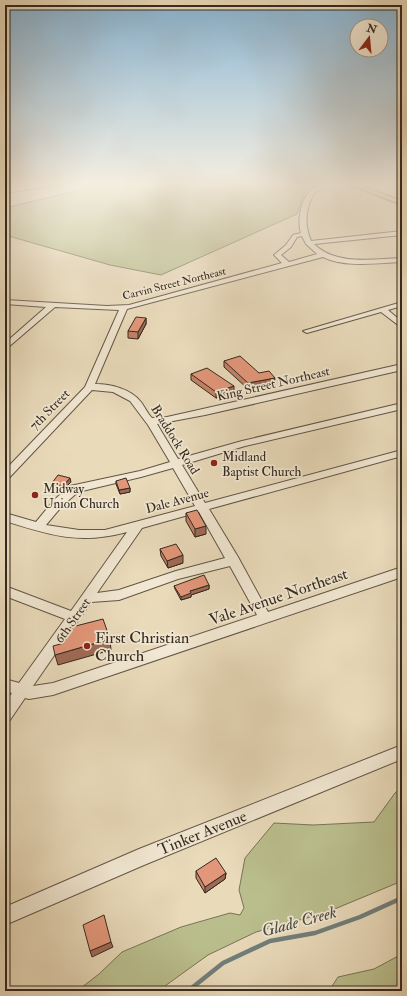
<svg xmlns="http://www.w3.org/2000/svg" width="407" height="996" viewBox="0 0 407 996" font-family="'IM FELL Double Pica',serif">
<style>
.green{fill:#babe8d;stroke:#777456}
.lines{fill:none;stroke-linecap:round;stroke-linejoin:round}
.stream{stroke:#717f7b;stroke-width:4.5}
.minor-casing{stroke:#615646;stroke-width:2}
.major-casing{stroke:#342a1f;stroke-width:2}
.minor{fill:#f1e7d2;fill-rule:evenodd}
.major{fill:#e4bd7d;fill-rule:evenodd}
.wall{fill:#c38269;stroke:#342a1f}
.shaded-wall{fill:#9f6a55;stroke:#342a1f}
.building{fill:#e3977a;stroke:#342a1f}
.poi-dot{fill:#8f2418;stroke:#f1e7d2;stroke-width:1.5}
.labels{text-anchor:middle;stroke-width:3.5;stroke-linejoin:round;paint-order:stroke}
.far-street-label{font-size:11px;fill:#342a1f;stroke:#f1e7d2}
.street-label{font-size:13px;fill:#342a1f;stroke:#f1e7d2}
.poi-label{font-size:13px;fill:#342a1f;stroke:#f1e7d2;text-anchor:start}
.near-street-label{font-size:16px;fill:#342a1f;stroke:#f1e7d2}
.near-poi-label{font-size:16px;fill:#342a1f;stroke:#f1e7d2;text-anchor:start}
.near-water-label{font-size:17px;font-style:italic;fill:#4e4e46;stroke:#f1e7d2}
</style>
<rect width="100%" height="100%" fill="#e9daba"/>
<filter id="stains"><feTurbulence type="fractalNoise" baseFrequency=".005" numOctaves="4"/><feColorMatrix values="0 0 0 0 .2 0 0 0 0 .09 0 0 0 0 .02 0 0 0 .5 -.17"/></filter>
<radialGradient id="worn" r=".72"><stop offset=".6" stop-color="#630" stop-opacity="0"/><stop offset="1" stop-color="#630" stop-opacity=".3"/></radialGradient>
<path class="green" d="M 104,184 L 318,184 L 305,191 L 297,214 L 161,275 L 110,265 L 5,235 L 5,208 Z
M 402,787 L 402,881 L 325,913 L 256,932 L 208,955 L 158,991 L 77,991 L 99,974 L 122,952 L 181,927 L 230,913 L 240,915 L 244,908 L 239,890 L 245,858 L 274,823 L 313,825 L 374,822 L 395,793 Z
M 402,954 L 402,991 L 329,991 L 338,977 L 374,969 Z"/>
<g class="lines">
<path class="stream" d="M 188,991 L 223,963 L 270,941 L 315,933 L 360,917 L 402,898"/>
<g class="minor-casing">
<path id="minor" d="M 44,184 L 62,184 L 5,193 L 5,189 Z
M 328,184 L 337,184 L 315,192 C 305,208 304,224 311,241 L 402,231 L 402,235 L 314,244 C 336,266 374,259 402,258 L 402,262 C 377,263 346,268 323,257 L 127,309 L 95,384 C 111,384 131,389 141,402 C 145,407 147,413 152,418 L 167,417 L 402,364 L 402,370 L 205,415 L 157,424 L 178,459 L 242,441 L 402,403 L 402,409 L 245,446 L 182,465 L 205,503 L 402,450 L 402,456 L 209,509 L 238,557 L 268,612 L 402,567 L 402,577 L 53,695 L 29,699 L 25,698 L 10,720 L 5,722 L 5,703 L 12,693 L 5,691 L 5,679 L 19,683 L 65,619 L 5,596 L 5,586 L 71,611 L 127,532 C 79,545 50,535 5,521 L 5,513 L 36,522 L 54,500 L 70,486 L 140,471 L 170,462 L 148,425 L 130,401 L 113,392 L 92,390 L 9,478 L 5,479 L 5,470 L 85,387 L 119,310 L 55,307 L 5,350 L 5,343 L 46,307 L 5,304 L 5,300 L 107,306 L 129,305 L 282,263 L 274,255 L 286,245 L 293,235 L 301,233 C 297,221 301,200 310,191 C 314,187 322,186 328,184 ZM 302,236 L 306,244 L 317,254 L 289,262 L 281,255 L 291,247 L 297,237 ZM 173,468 L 195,506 L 105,530 L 79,530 L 46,525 L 62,506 L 78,492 L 141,477 ZM 199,512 L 225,558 L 176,571 L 119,590 L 97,593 L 142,528 ZM 230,566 L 257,615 L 53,683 L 33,686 L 91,602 L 119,600 L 178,579 Z
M 402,302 L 402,306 L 388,310 L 402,322 L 402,328 L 381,312 L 307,333 L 303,331 Z
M 402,745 L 402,759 L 144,865 L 5,925 L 5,907 L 139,849 Z"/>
</g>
<g class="major-casing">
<path id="major" d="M 347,184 L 357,184 L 402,201 L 402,205 Z"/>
</g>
<use href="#minor" class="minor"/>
<use href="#major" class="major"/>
</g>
<path class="wall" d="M 146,318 L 146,324 L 138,339 L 128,338 L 128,331 Z
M 224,361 L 259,373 L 274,384 L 248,389 L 224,367 Z
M 191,374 L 234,392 L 216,398 L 191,380 Z
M 116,481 L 130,488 L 130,492 L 120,494 L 116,484 Z
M 71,482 L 63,490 L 52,487 L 52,483 Z
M 186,513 L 206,534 L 195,537 L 186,521 Z
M 160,549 L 183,563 L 168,568 L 161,556 Z
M 209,585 L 209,589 L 191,595 L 191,597 L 181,600 L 175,589 L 174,586 Z
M 196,871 L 226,873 L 225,879 L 205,893 L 196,878 Z"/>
<path class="shaded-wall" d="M 146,318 L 146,324 L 138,339 L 138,332 Z
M 275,378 L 274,384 L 248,389 L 248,383 Z
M 234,386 L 234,392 L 216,398 L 216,392 Z
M 70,478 L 71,482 L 63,490 L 63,486 Z
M 130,488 L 130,492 L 120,494 L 119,490 Z
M 206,526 L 206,534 L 195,537 L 195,529 Z
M 183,555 L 183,563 L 168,568 L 167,561 Z
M 209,585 L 209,589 L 191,595 L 191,597 L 181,600 L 181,597 L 190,591 Z
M 110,639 L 111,650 L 58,665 L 55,655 Z
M 226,873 L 225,879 L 205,893 L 205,887 Z
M 111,942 L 113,947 L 92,957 L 90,951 Z"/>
<path class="building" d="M 136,317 L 146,318 L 138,332 L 128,331 Z
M 240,356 L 259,373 L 269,371 L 275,378 L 248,383 L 224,361 Z
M 207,368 L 234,386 L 216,392 L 191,374 Z
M 58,475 L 70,478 L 63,486 L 52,483 Z
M 126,478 L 130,488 L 119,490 L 116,481 Z
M 197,510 L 206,526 L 195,529 L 186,513 Z
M 176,544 L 183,555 L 167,561 L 160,549 Z
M 204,575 L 209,585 L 190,591 L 191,593 L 181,597 L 174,586 Z
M 103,619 L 110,639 L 55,655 L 53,646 L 64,643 L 61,633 L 64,629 Z
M 216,858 L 226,873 L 205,887 L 196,871 Z
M 104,915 L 111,942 L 90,951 L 83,925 Z"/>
<linearGradient id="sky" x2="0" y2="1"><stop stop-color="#89b6d5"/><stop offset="0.57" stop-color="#f5eee0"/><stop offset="1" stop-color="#f5eee0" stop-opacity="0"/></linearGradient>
<rect width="407" height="324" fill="url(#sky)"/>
<g class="poi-dot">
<circle cx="214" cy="463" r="4"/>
<circle cx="35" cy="495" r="4"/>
<circle cx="87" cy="646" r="4"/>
</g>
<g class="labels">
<g class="far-street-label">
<text transform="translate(174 283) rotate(-14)" y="4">Carvin Street Northeast</text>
</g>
<g class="street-label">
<text transform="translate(273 383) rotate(-13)" y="5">King Street Northeast</text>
<text transform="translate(49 409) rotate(-46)" y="5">7th Street</text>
<text transform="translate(176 439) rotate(58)" y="5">Braddock Road</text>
<text transform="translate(177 500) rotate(-15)" y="5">Dale Avenue</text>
<text transform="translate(72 620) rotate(-55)" y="5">6th Street</text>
</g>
<g class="poi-label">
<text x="222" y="461">Midland<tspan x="222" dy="15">Baptist Church</tspan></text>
<text x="43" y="493">Midway<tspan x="43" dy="15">Union Church</tspan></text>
</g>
<g class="near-street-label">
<text transform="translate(278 596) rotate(-19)" y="6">Vale Avenue Northeast</text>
<text transform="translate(202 832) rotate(-22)" y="6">Tinker Avenue</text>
</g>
<g class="near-poi-label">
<text x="95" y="643">First Christian<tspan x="95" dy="18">Church</tspan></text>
</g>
<g class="near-water-label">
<text transform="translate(299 921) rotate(-15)" y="6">Glade Creek</text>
</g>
</g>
<rect width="407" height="996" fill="none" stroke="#e9daba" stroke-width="20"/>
<rect x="6" y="6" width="395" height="984" fill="none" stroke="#342a1f" stroke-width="2"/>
<rect x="10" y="10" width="387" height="976" fill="none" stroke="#342a1f"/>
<g transform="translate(369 38) rotate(16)"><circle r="19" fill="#f1e7d2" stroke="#a59b8a"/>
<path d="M0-3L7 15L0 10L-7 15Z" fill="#8f2418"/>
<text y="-6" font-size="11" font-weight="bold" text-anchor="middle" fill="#342a1f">N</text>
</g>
<rect width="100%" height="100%" filter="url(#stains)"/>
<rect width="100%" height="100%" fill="url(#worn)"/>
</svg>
